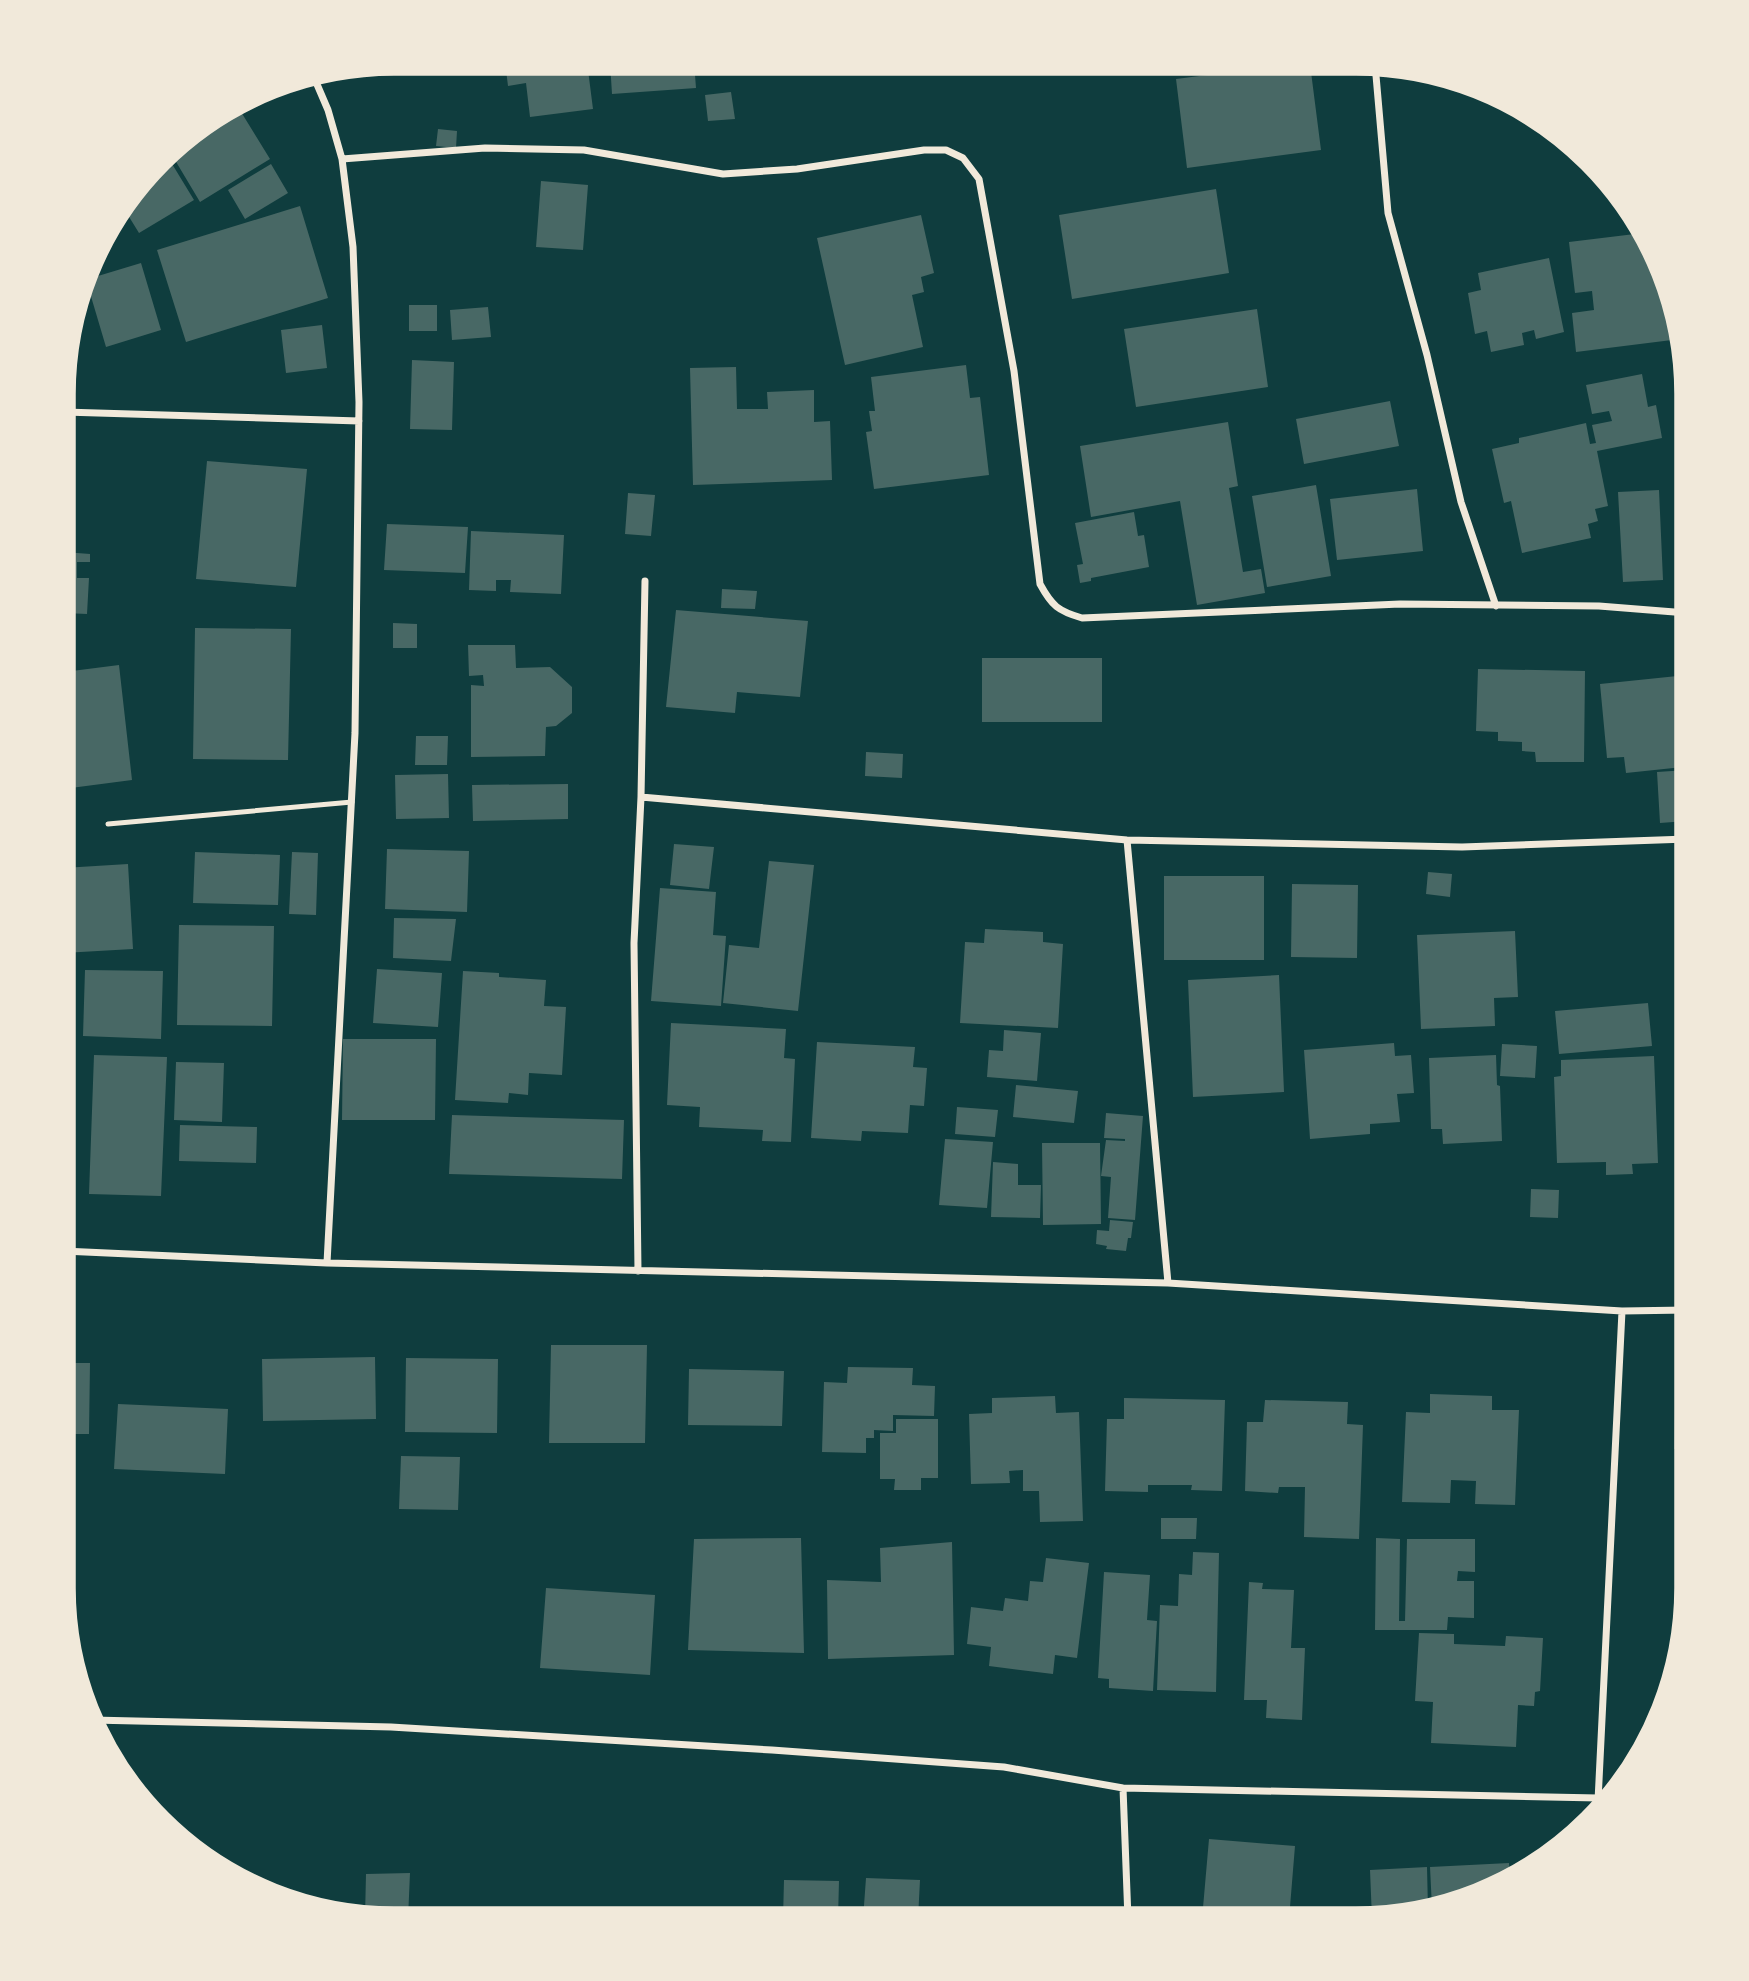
<svg xmlns="http://www.w3.org/2000/svg" width="1749" height="1981" viewBox="0 0 1749 1981" font-family="'Noto Sans',sans-serif">
<style>
.building{fill:#486865}
.lines{fill:none;stroke-linecap:round;stroke-linejoin:round}
.service{stroke:#f1e9da;stroke-width:5}
.minor{stroke:#f1e9da;stroke-width:7}
.rim{fill:none;stroke:#f1e9da;stroke-width:3.5}
</style>
<rect width="100%" height="100%" fill="#0f3d3e"/>
<path class="building" d="M 505,62 L 587,62 L 593,109 L 530,117 L 526,83 L 508,86 Z
M 610,62 L 694,62 L 696,88 L 612,94 Z
M 1294,64 L 1310,64 L 1321,150 L 1187,168 L 1176,79 Z
M 731,92 L 735,119 L 708,121 L 705,95 Z
M 238,107 L 270,159 L 200,202 L 169,150 L 175,144 Z
M 438,129 L 457,131 L 456,148 L 436,146 Z
M 166,154 L 194,200 L 139,233 L 123,207 Z
M 271,164 L 288,193 L 245,219 L 228,190 Z
M 541,181 L 588,185 L 583,250 L 536,247 Z
M 1216,189 L 1229,273 L 1072,299 L 1059,215 Z
M 300,206 L 328,298 L 186,342 L 157,250 Z
M 921,215 L 934,273 L 921,277 L 924,292 L 912,295 L 923,347 L 845,365 L 817,238 Z
M 1643,233 L 1670,287 L 1680,339 L 1576,352 L 1572,313 L 1594,310 L 1592,291 L 1575,293 L 1569,242 Z
M 1549,258 L 1564,332 L 1536,339 L 1534,330 L 1522,333 L 1524,345 L 1491,352 L 1487,331 L 1475,334 L 1468,293 L 1481,290 L 1478,273 Z
M 141,263 L 161,330 L 106,347 L 87,283 L 88,279 Z
M 409,305 L 437,305 L 437,331 L 409,331 Z
M 488,307 L 491,337 L 452,340 L 450,310 Z
M 1257,309 L 1268,387 L 1136,407 L 1124,329 Z
M 322,325 L 327,368 L 286,373 L 281,330 Z
M 412,360 L 454,362 L 452,430 L 410,429 Z
M 966,365 L 970,398 L 980,397 L 989,475 L 874,489 L 866,432 L 872,431 L 869,411 L 875,411 L 871,377 Z
M 736,367 L 737,409 L 768,409 L 767,392 L 814,390 L 814,422 L 830,421 L 832,480 L 693,485 L 690,368 Z
M 1642,374 L 1648,407 L 1656,405 L 1662,438 L 1597,451 L 1608,506 L 1595,509 L 1598,521 L 1588,524 L 1591,538 L 1522,553 L 1511,501 L 1504,503 L 1492,449 L 1519,443 L 1519,438 L 1586,423 L 1590,444 L 1596,443 L 1592,425 L 1612,421 L 1609,411 L 1592,414 L 1586,385 Z
M 1390,401 L 1399,446 L 1304,464 L 1296,419 Z
M 1228,422 L 1238,486 L 1229,488 L 1243,572 L 1261,569 L 1265,593 L 1197,605 L 1180,501 L 1091,517 L 1080,446 Z
M 207,461 L 307,469 L 296,587 L 196,579 Z
M 1316,485 L 1331,576 L 1267,587 L 1252,496 Z
M 1417,489 L 1423,551 L 1337,560 L 1330,499 Z
M 1659,490 L 1663,580 L 1623,582 L 1618,492 Z
M 628,493 L 655,495 L 651,536 L 625,534 Z
M 1134,512 L 1138,536 L 1144,535 L 1149,567 L 1091,578 L 1091,581 L 1080,583 L 1077,565 L 1083,564 L 1075,523 Z
M 387,524 L 468,527 L 465,573 L 384,570 Z
M 471,531 L 564,535 L 561,594 L 510,592 L 511,580 L 496,580 L 496,591 L 469,590 Z
M 64,552 L 90,554 L 90,562 L 77,562 L 77,578 L 89,578 L 87,614 L 64,613 Z
M 722,589 L 757,591 L 755,609 L 721,608 Z
M 676,610 L 808,621 L 800,697 L 737,692 L 735,713 L 666,707 Z
M 393,623 L 417,624 L 417,648 L 393,648 Z
M 195,628 L 291,629 L 288,760 L 193,759 Z
M 468,645 L 515,645 L 516,668 L 550,667 L 572,687 L 572,713 L 556,726 L 546,727 L 545,756 L 471,757 L 471,685 L 484,686 L 483,675 L 469,676 Z
M 982,658 L 1102,658 L 1102,722 L 982,722 Z
M 119,665 L 132,780 L 63,789 L 64,672 Z
M 1478,669 L 1585,671 L 1584,762 L 1536,762 L 1535,752 L 1522,751 L 1522,742 L 1498,741 L 1498,732 L 1476,731 Z
M 1687,675 L 1687,750 L 1682,751 L 1683,767 L 1626,773 L 1624,757 L 1607,758 L 1600,684 Z
M 416,736 L 448,736 L 447,765 L 415,765 Z
M 866,752 L 903,754 L 902,778 L 865,776 Z
M 1687,770 L 1687,821 L 1660,823 L 1657,772 Z
M 448,774 L 449,818 L 396,819 L 395,775 Z
M 568,784 L 568,819 L 473,821 L 472,785 Z
M 674,844 L 714,847 L 709,889 L 670,885 Z
M 387,849 L 469,851 L 467,912 L 385,909 Z
M 195,852 L 280,855 L 278,905 L 193,903 Z
M 292,852 L 318,853 L 316,915 L 289,914 Z
M 769,861 L 814,865 L 798,1011 L 723,1003 L 729,945 L 759,948 Z
M 128,864 L 133,949 L 63,953 L 63,868 Z
M 1428,872 L 1452,874 L 1450,897 L 1426,894 Z
M 1164,876 L 1264,876 L 1264,960 L 1164,960 Z
M 1292,884 L 1358,885 L 1357,958 L 1291,957 Z
M 660,888 L 716,892 L 713,935 L 726,936 L 721,1006 L 651,1001 Z
M 394,918 L 456,919 L 451,961 L 393,958 Z
M 179,925 L 274,926 L 272,1026 L 177,1025 Z
M 985,929 L 1043,932 L 1043,942 L 1063,944 L 1058,1028 L 960,1023 L 965,942 L 984,943 Z
M 1515,931 L 1518,997 L 1494,998 L 1495,1026 L 1421,1029 L 1417,935 Z
M 377,969 L 442,973 L 438,1027 L 373,1023 Z
M 85,970 L 163,971 L 161,1039 L 83,1036 Z
M 463,971 L 499,973 L 499,977 L 546,980 L 544,1006 L 566,1007 L 562,1075 L 529,1073 L 528,1095 L 509,1093 L 508,1103 L 455,1100 Z
M 1279,975 L 1284,1092 L 1193,1097 L 1188,980 Z
M 1648,1003 L 1652,1046 L 1559,1054 L 1555,1011 Z
M 671,1023 L 786,1029 L 784,1058 L 795,1059 L 791,1142 L 762,1141 L 763,1130 L 699,1127 L 700,1107 L 667,1105 Z
M 1004,1030 L 1041,1033 L 1037,1081 L 987,1077 L 989,1050 L 1003,1051 Z
M 343,1039 L 436,1039 L 435,1120 L 342,1120 Z
M 817,1042 L 915,1047 L 913,1067 L 927,1068 L 924,1106 L 910,1105 L 908,1133 L 862,1131 L 861,1141 L 811,1138 Z
M 1394,1043 L 1395,1056 L 1411,1055 L 1414,1093 L 1397,1094 L 1400,1122 L 1370,1124 L 1370,1134 L 1310,1139 L 1304,1050 Z
M 1502,1044 L 1537,1046 L 1535,1078 L 1500,1076 Z
M 94,1055 L 167,1057 L 161,1196 L 89,1194 Z
M 1496,1055 L 1497,1085 L 1500,1086 L 1502,1141 L 1443,1144 L 1442,1129 L 1431,1129 L 1429,1058 Z
M 1654,1056 L 1658,1163 L 1632,1164 L 1633,1174 L 1606,1175 L 1606,1162 L 1557,1163 L 1554,1077 L 1561,1076 L 1561,1060 Z
M 176,1062 L 224,1063 L 222,1122 L 174,1120 Z
M 1016,1085 L 1078,1091 L 1074,1123 L 1013,1117 Z
M 957,1107 L 998,1110 L 995,1137 L 955,1134 Z
M 1106,1113 L 1143,1116 L 1135,1220 L 1108,1218 L 1111,1177 L 1101,1176 L 1106,1140 L 1125,1141 L 1125,1139 L 1104,1138 Z
M 452,1115 L 624,1120 L 622,1179 L 449,1174 Z
M 180,1125 L 257,1127 L 256,1163 L 179,1161 Z
M 945,1139 L 993,1142 L 987,1208 L 939,1205 Z
M 1042,1143 L 1100,1143 L 1101,1224 L 1043,1225 Z
M 993,1162 L 1018,1164 L 1018,1185 L 1041,1185 L 1040,1218 L 991,1217 Z
M 1531,1189 L 1559,1190 L 1558,1218 L 1530,1217 Z
M 1110,1220 L 1133,1222 L 1131,1238 L 1128,1238 L 1126,1251 L 1106,1249 L 1107,1246 L 1096,1244 L 1097,1230 L 1109,1231 Z
M 551,1345 L 647,1345 L 645,1443 L 549,1443 Z
M 375,1357 L 376,1419 L 263,1421 L 262,1359 Z
M 406,1358 L 498,1359 L 497,1433 L 405,1432 Z
M 62,1363 L 90,1363 L 89,1434 L 62,1434 Z
M 848,1367 L 913,1368 L 912,1385 L 935,1386 L 934,1416 L 893,1415 L 893,1431 L 874,1430 L 874,1438 L 866,1438 L 866,1453 L 822,1452 L 824,1382 L 847,1383 Z
M 689,1369 L 784,1371 L 782,1426 L 688,1425 Z
M 1430,1394 L 1492,1396 L 1492,1410 L 1519,1410 L 1515,1505 L 1475,1504 L 1476,1481 L 1451,1480 L 1450,1503 L 1402,1502 L 1406,1412 L 1430,1413 Z
M 1055,1396 L 1056,1413 L 1079,1412 L 1083,1521 L 1040,1522 L 1039,1491 L 1023,1491 L 1023,1470 L 1009,1471 L 1010,1483 L 971,1484 L 969,1414 L 992,1413 L 992,1398 Z
M 1124,1398 L 1225,1400 L 1222,1491 L 1191,1490 L 1192,1485 L 1148,1485 L 1148,1492 L 1105,1491 L 1107,1419 L 1124,1419 Z
M 1265,1400 L 1348,1402 L 1347,1424 L 1363,1425 L 1359,1539 L 1304,1537 L 1305,1487 L 1279,1487 L 1278,1493 L 1245,1491 L 1247,1422 L 1263,1422 Z
M 118,1404 L 228,1409 L 225,1474 L 114,1469 Z
M 1675,1408 L 1687,1408 L 1687,1450 L 1674,1449 Z
M 896,1419 L 938,1419 L 938,1478 L 921,1478 L 921,1490 L 894,1490 L 895,1479 L 880,1479 L 880,1433 L 896,1433 Z
M 401,1456 L 460,1457 L 458,1510 L 399,1509 Z
M 1161,1518 L 1197,1518 L 1196,1539 L 1161,1539 Z
M 801,1538 L 804,1653 L 688,1650 L 694,1539 Z
M 1376,1538 L 1400,1539 L 1399,1621 L 1405,1621 L 1407,1539 L 1475,1539 L 1475,1572 L 1458,1571 L 1457,1581 L 1474,1581 L 1474,1618 L 1448,1617 L 1447,1630 L 1375,1630 Z
M 952,1542 L 954,1655 L 828,1659 L 827,1580 L 881,1582 L 880,1548 Z
M 1193,1552 L 1219,1553 L 1216,1692 L 1157,1690 L 1160,1605 L 1178,1606 L 1179,1574 L 1192,1575 Z
M 1046,1558 L 1089,1563 L 1077,1658 L 1055,1655 L 1053,1674 L 989,1666 L 991,1647 L 967,1644 L 971,1607 L 1003,1611 L 1005,1598 L 1028,1601 L 1030,1581 L 1043,1582 Z
M 1104,1572 L 1150,1575 L 1147,1620 L 1157,1621 L 1153,1691 L 1109,1688 L 1109,1679 L 1098,1678 Z
M 1249,1582 L 1263,1583 L 1262,1589 L 1294,1590 L 1291,1648 L 1305,1648 L 1302,1720 L 1266,1718 L 1267,1700 L 1244,1700 Z
M 546,1588 L 655,1595 L 650,1675 L 540,1668 Z
M 1419,1633 L 1454,1634 L 1454,1644 L 1505,1646 L 1506,1636 L 1543,1638 L 1540,1691 L 1535,1692 L 1534,1706 L 1518,1705 L 1516,1747 L 1431,1743 L 1433,1702 L 1415,1701 Z
M 1209,1839 L 1295,1846 L 1289,1919 L 1202,1919 Z
M 1509,1863 L 1510,1879 L 1462,1902 L 1432,1908 L 1430,1867 Z
M 1427,1867 L 1428,1909 L 1372,1919 L 1370,1870 Z
M 410,1873 L 408,1919 L 373,1919 L 365,1917 L 366,1874 Z
M 866,1878 L 920,1880 L 918,1919 L 863,1919 Z
M 784,1880 L 839,1881 L 838,1919 L 783,1919 Z"/>
<g class="lines">
<path class="service" d="M 108,824 L 352,802"/>
<path class="minor" d="M 1375,64 L 1388,213 L 1427,355 L 1461,502 L 1496,606
M 313,75 L 328,110 L 342,159 L 353,247 L 359,402 L 355,733 L 327,1263
M 342,159 L 485,148 L 584,150 L 723,174 L 797,169 L 924,150 L 946,150 L 963,158 L 979,179 L 1014,371 L 1040,584 C 1052,606 1058,611 1082,618 L 1400,604 L 1599,606 L 1687,613
M 64,412 L 359,421
M 641,797 L 1127,840 L 1462,847 L 1687,839
M 1127,840 L 1168,1283
M 63,1251 L 327,1263 L 1168,1283 L 1622,1311 L 1687,1310
M 638,1271 L 634,943 L 641,797 L 645,581
M 92,1720 L 391,1727 L 772,1750 L 1004,1767 L 1123,1788 L 1598,1798
M 1123,1788 L 1128,1919
M 1598,1801 L 1622,1311"/>
</g>
<path d="M0 0H1749V1981H0ZM394 74H1356A320 320 0 0 1 1676 394V1588A320 320 0 0 1 1356 1908H394A320 320 0 0 1 74 1588V394A320 320 0 0 1 394 74Z" fill="#f1e9da" fill-rule="evenodd"/>
<path class="rim" d="M394 74H1356A320 320 0 0 1 1676 394V1588A320 320 0 0 1 1356 1908H394A320 320 0 0 1 74 1588V394A320 320 0 0 1 394 74Z"/>
</svg>
